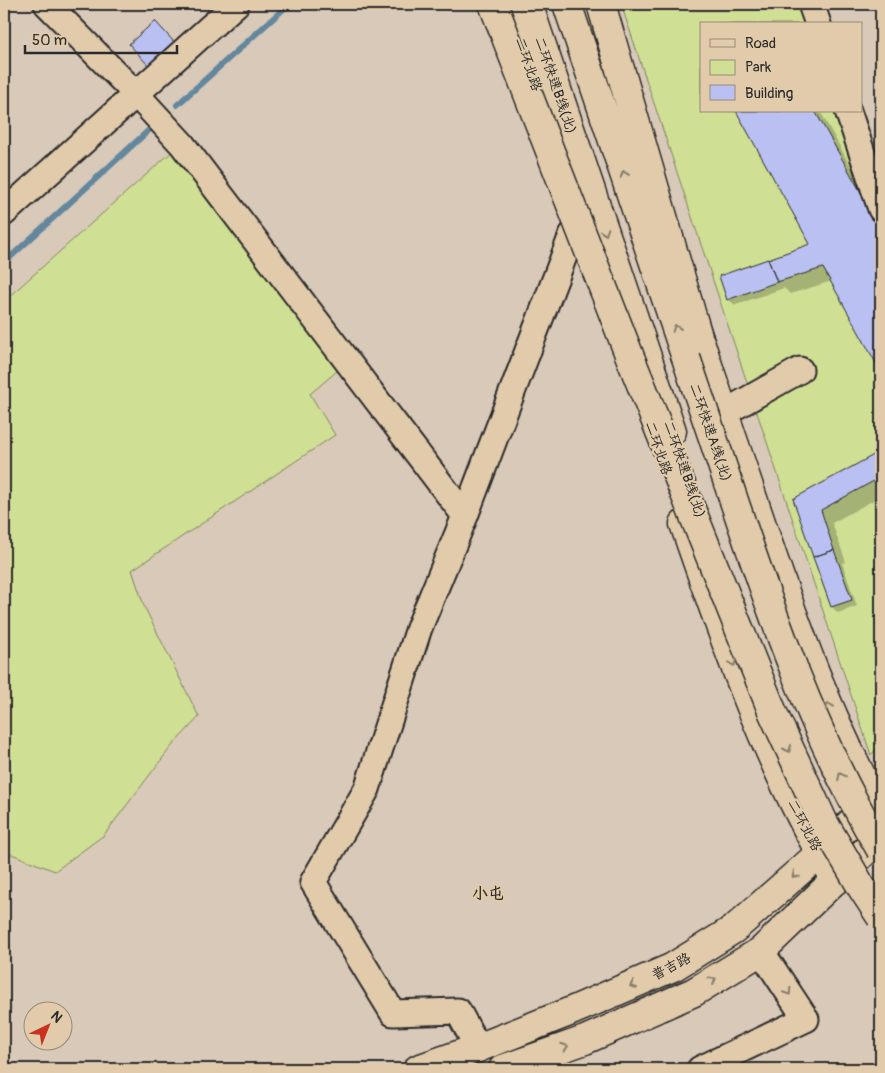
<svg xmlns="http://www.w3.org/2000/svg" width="885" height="1073" viewBox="0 0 885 1073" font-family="Pangolin,'LXGW WenKai TC',sans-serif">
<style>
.green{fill:#cfdf93;stroke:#7d855f}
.shadow{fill:#0003}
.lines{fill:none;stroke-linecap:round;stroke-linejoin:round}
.stream{stroke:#63879d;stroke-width:6}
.building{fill:#bac1f2;stroke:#2b2b2b}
.minor-casing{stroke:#2b2b2b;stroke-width:29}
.major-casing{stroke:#2b2b2b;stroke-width:31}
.highway-casing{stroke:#2b2b2b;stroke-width:31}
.minor{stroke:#e1cbab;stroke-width:25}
.major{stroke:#e1cbab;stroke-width:28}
.highway{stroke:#e1cbab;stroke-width:28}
.highway-bridge-casing{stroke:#2b2b2b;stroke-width:31;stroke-linecap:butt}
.highway-bridge{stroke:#e1cbab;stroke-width:28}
.oneway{stroke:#867b6b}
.labels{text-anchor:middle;stroke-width:4.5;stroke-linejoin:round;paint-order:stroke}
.street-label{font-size:14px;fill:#2b2b2b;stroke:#e1cbab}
.quarter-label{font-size:16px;font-weight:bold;fill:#2b2b2b;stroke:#e1cbab}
</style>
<rect width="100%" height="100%" fill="#d9c9b9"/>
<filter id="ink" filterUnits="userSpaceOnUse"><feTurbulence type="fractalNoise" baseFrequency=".02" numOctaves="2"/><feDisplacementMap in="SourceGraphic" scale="10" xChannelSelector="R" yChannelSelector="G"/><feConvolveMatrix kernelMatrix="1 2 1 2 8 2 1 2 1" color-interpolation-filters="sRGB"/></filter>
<g filter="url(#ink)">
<path class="green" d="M 621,4 L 797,4 L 804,24 L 701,24 L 701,111 L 835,111 L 881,264 L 881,744 L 871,755 Z
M 174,150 L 344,365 L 310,394 L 335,435 L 132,570 L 144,606 L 199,717 L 171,747 L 104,835 L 55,871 L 4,851 L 4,301 Z"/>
<path class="shadow" d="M 161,29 L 179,48 L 155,70 L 149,64 Z
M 738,111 L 820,111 L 881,221 L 881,369 L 832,281 L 790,294 L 784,288 L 735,305 L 728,299 L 812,244 Z
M 881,453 L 881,496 L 832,523 L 846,562 L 842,563 L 857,606 L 838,613 L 832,607 L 794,500 Z"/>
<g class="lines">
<path class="stream" d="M 177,105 L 289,4
M 4,263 L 149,130"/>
</g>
<path class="building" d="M 155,21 L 174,42 L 148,65 L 129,44 Z
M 736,111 L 815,111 L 881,228 L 881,372 L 823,268 L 777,282 L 768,259 L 810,244 Z
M 768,259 L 777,282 L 727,300 L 719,276 Z
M 881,451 L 881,477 L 821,510 L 834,550 L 813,557 L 793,499 Z
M 834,550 L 852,600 L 831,607 L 813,557 Z"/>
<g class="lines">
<g class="minor-casing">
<path id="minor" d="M 47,4 L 135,93 L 182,144 L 465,516
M 811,4 L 818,24
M 848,111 L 881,209
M 4,213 L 236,4
M 724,413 L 800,370
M 478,1048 L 458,1011 L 393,1013 L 313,882 L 367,789 L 419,628 L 465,516 L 572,235 L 582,220
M 700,1069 L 806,1019 L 761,951"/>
</g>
<g class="major-casing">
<path id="major" d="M 509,4 L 531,69
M 586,4 L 602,52
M 692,318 C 716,390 740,462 765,534 C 797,629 832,725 881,813
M 684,524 C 726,646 769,769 836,880
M 418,1069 L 478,1048 L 569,1012 L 673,967 L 734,929 L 811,861 L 877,798
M 503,1069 L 585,1040 L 694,992 L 761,951 L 881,836"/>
</g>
<g class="highway-casing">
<path id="highway" d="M 528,4 L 672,431"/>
</g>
<use href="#minor" class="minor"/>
<use href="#major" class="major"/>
<use href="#highway" class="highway"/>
<g class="highway-bridge-casing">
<path id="highway-bridge" d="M 493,4 L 630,357 L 773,713 L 824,823 L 862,888 L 881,917
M 567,4 C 617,152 666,299 716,447 C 762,584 806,725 881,850
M 601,4 L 699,340"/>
</g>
<use href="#highway-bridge" class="highway-bridge"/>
</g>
<defs><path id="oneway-chevron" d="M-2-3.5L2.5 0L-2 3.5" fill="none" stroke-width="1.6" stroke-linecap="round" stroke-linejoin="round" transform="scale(1.25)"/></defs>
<g class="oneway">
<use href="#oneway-chevron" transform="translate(624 174) rotate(-109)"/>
<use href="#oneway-chevron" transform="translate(605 232) rotate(71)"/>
<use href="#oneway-chevron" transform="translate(676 328) rotate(-109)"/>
<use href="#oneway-chevron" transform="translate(733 663) rotate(69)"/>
<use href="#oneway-chevron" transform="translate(829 706) rotate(-113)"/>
<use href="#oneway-chevron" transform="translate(788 749) rotate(66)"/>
<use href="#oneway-chevron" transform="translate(841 776) rotate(-116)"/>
<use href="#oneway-chevron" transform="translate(795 875) rotate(139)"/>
<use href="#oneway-chevron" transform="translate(713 980) rotate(-31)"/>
<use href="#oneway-chevron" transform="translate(633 985) rotate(157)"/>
<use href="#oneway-chevron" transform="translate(788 992) rotate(57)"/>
<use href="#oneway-chevron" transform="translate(565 1047) rotate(-20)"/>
</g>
</g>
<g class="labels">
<g class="street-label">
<text transform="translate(529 64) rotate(71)" y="5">二环北路</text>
<text transform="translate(556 85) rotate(71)" y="5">二环快速B线(北)</text>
<text transform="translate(711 432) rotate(71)" y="5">二环快速A线(北)</text>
<text transform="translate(659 448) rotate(71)" y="5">二环北路</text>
<text transform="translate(685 469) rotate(71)" y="5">二环快速B线(北)</text>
<text transform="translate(805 825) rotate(62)" y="5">二环北路</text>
<text transform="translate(671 966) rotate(-28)" y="5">普吉路</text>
</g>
<g class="quarter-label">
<text x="488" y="899">小屯</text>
</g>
</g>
<rect width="885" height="1073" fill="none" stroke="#e1cbab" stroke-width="20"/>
<rect x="10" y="10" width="865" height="1053" fill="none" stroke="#2b2b2b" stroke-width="2" filter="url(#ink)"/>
<rect x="700" y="22" width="162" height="90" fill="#e1cbab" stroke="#988b78"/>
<rect x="710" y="39" width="25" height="8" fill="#e1cbab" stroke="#988b78"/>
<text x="745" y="48" font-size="15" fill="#2b2b2b">Road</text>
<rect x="710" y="60" width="25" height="15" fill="#cfdf93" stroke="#988b78"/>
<text x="745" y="72" font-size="15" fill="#2b2b2b">Park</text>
<rect x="710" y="85" width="25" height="15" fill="#bac1f2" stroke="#988b78"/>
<text x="745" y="98" font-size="15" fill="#2b2b2b">Building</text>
<g transform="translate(48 1026) rotate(43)"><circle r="24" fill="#e1cbab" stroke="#988b78"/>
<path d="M0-4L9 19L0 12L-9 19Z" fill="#c8321e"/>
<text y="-8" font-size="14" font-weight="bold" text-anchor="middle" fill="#2b2b2b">N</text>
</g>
<path d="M25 45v8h152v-8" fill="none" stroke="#2b2b2b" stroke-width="2.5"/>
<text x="32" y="45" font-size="15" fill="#2b2b2b" stroke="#e1cbab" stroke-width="4" paint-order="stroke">50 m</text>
</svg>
